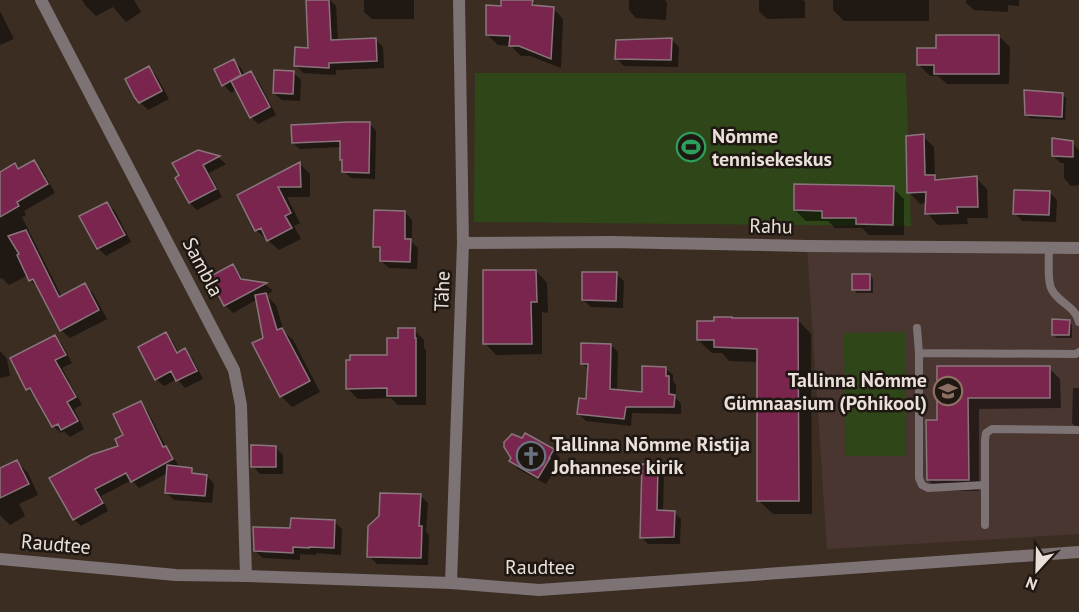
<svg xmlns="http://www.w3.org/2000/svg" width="1079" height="612" viewBox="0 0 1079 612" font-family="'PT Sans',sans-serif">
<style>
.industrial{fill:#493630}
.green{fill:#2e4618}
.shadow{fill:#0007}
.building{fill:#79254d;stroke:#8a757c;stroke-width:1.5}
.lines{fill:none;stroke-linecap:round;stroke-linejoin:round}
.service{stroke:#7d7274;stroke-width:8}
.minor{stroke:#7d7274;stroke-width:12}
.tertiary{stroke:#7d7274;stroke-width:12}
.labels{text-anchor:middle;stroke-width:5;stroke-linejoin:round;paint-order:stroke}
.poi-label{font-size:20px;font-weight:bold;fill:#eae0d9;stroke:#1e1712;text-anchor:start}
.street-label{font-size:20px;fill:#eae0d9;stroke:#1e1712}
</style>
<rect width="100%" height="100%" fill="#3c2d22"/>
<path class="industrial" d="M 807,246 L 1079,248 L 1079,534 L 827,549 Z"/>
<path class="green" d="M 475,73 L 906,73 L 911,226 L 474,222 Z
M 905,332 L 906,456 L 845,456 L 844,333 Z"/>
<path class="shadow" d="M 82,0 L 134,0 L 141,12 L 126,22 L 113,7 L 96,16 L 85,5 Z
M 308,0 L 330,0 L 336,6 L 338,41 L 376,40 L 383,47 L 384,68 L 336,70 L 336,75 L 303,73 L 296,65 L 310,50 Z
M 364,0 L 414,0 L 414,19 L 372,19 L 364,12 Z
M 502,0 L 532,1 L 538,7 L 553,8 L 563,19 L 561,68 L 530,56 L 521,56 L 511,46 L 498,45 L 487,34 L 502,8 Z
M 629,0 L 665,0 L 667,3 L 666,20 L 636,18 L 629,10 Z
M 759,0 L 803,0 L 805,2 L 805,18 L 767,19 L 759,11 Z
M 833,0 L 929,0 L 929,21 L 844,21 L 833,10 Z
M 966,0 L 1019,0 L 1019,6 L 1008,5 L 1008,12 L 974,10 L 966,3 Z
M 0,11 L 14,39 L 0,45 Z
M 999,36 L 1010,47 L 1009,84 L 947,84 L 938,76 L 930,76 L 918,64 L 938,49 Z
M 671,39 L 679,47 L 678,67 L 624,66 L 617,59 Z
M 234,61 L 241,68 L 245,76 L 250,73 L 258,80 L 276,115 L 258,124 L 251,117 L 237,89 L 231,93 L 224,85 L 216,70 Z
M 148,68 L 156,75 L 169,99 L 148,110 L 140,102 Z
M 293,72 L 301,80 L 300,101 L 282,100 L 274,93 Z
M 1062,94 L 1066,98 L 1065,120 L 1030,118 L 1027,115 Z
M 370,124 L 376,131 L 375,179 L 351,178 L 344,171 L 342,147 L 300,149 L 293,143 Z
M 923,136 L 934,147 L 935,177 L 939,181 L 976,178 L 987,189 L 988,218 L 967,218 L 968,224 L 938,225 L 927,213 L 927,203 L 920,204 L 909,192 Z
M 1072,143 L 1079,150 L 1079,185 L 1071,186 L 1064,178 L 1064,163 L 1061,163 L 1053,156 Z
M 198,151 L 219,158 L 226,164 L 209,173 L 222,197 L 197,210 L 190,203 L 177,178 Z
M 34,161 L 42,170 L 55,193 L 24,211 L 26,215 L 22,217 L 62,297 L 84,285 L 93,293 L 107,319 L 70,338 L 61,330 L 38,288 L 30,280 L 28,275 L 9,285 L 2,278 L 0,279 L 0,173 L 15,165 L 19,170 Z
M 300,164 L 310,174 L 310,197 L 287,197 L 300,223 L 294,226 L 301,239 L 279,250 L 256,230 L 239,196 Z
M 893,188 L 904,199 L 904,235 L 869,235 L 862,228 L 835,228 L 828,221 L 806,221 L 795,210 Z
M 1049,192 L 1057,200 L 1056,222 L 1022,221 L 1015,213 Z
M 107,204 L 115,211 L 131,242 L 106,256 L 98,248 L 81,217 Z
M 405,212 L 412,220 L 412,242 L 418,248 L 417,269 L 389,268 L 381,261 L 382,253 L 375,246 Z
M 233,266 L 240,274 L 244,281 L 266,285 L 273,291 L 266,295 L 276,305 L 284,332 L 293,340 L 320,392 L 292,407 L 281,396 L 265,338 L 258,299 L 233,313 L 225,305 Z
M 536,271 L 547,283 L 548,313 L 542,312 L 542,354 L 496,355 L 485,343 Z
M 616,274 L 624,281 L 623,308 L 591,307 L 583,300 Z
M 870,275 L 873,279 L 873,293 L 857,293 L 854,290 Z
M 798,320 L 811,334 L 812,514 L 773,514 L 759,501 L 759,362 L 729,361 L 722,353 L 712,353 L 698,340 Z
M 1069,321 L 1072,325 L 1072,338 L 1057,338 L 1053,335 Z
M 414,330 L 424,340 L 424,348 L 426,350 L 426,405 L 398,405 L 391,398 L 358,399 L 347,388 L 388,357 L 400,340 Z
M 166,334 L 173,342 L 179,353 L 185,350 L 192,358 L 203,379 L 185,388 L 177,379 L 164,386 L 156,379 Z
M 54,336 L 62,344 L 72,363 L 62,368 L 82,405 L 74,409 L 84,429 L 70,437 L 64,431 L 61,433 L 53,426 L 35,396 L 28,389 Z
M 611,345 L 618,352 L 617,392 L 643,394 L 665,368 L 673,375 L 673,381 L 676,385 L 676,398 L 681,404 L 681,414 L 632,413 L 631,426 L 586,421 L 579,414 L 588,400 L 589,370 L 583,364 Z
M 0,351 L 7,359 L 10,376 L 0,378 Z
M 939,368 L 1049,368 L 1060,379 L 1061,408 L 979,409 L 979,491 L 939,491 L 928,480 L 939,421 Z
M 1073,388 L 1079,388 L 1079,429 L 1072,423 Z
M 140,403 L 147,410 L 167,449 L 172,455 L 180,468 L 191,469 L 197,475 L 207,476 L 214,484 L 212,503 L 174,500 L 166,492 L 168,473 L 139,488 L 132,480 L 101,496 L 108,511 L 81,526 L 74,519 L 121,447 Z
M 275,447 L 283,455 L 283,474 L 260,474 L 253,466 Z
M 553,450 L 560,458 L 557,467 L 546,484 L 518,469 L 510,461 Z
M 17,462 L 28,473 L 38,495 L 19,504 L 25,516 L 10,525 L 0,515 L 0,470 Z
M 657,466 L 664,473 L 663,512 L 674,512 L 681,519 L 680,544 L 648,544 L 641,537 Z
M 420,495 L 428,503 L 426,532 L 429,535 L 428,565 L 377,564 L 369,556 Z
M 335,522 L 342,529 L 341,555 L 316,553 L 316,555 L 300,554 L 300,560 L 263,558 L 255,551 L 292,530 Z"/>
<path class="building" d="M 306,0 L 329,0 L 331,40 L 376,38 L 377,61 L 329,63 L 329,68 L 294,66 L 295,47 L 308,48 Z
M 501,0 L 533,0 L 532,5 L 554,7 L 551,59 L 519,46 L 509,46 L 510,36 L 486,35 L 486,5 L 501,6 Z
M 936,35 L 999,35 L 999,74 L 934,74 L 934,65 L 917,65 L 917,48 L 936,48 Z
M 672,38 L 671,60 L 615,59 L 616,40 Z
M 234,59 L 241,75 L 222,86 L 214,69 Z
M 149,66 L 162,91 L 139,103 L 135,98 L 125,79 Z
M 274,70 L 294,71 L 293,94 L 273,93 Z
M 251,71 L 270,107 L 250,118 L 231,81 Z
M 1024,90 L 1063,93 L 1062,117 L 1025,115 Z
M 348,122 L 370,122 L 369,173 L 342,172 L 342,160 L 340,160 L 340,141 L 292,143 L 291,125 Z
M 924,134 L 925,175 L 935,175 L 935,180 L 977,176 L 978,207 L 957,207 L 958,213 L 925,214 L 926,192 L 907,193 L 906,136 Z
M 1052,138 L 1073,141 L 1073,157 L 1052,156 Z
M 198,150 L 220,156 L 203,165 L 216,189 L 189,203 L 175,178 L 179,175 L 172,163 Z
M 34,160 L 48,184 L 17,202 L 19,206 L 0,217 L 0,172 L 15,163 L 18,169 Z
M 300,162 L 301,187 L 278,187 L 291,213 L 285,216 L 292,228 L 267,241 L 261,228 L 255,231 L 237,195 Z
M 794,184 L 894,186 L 893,225 L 856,224 L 856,218 L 822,218 L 822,211 L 794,210 Z
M 1014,190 L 1050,191 L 1049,215 L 1013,214 Z
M 107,202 L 125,235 L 97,249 L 79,216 Z
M 374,210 L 405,211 L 405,239 L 411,239 L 410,262 L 380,261 L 380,247 L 373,247 Z
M 26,230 L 59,297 L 85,283 L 99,310 L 60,331 L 33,279 L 29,281 L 17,255 L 19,254 L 8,236 Z
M 233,264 L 241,279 L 267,283 L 224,306 L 209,277 Z
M 483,270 L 536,270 L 537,302 L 531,302 L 532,344 L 483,344 Z
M 582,272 L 617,272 L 616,301 L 582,300 Z
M 852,274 L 870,274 L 870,290 L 852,290 Z
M 266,293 L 277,330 L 282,328 L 310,381 L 280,397 L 252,343 L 263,338 L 255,295 Z
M 714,317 L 732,317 L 732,318 L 798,318 L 799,501 L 757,501 L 757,349 L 714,347 L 714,340 L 697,340 L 697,321 L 714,321 Z
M 1052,319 L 1070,320 L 1069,335 L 1052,335 Z
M 398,328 L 415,328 L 415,338 L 416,338 L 416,396 L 387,396 L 387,388 L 346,389 L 346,360 L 350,360 L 350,355 L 387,355 L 387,338 L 398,338 Z
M 166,332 L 177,353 L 185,348 L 197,371 L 176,381 L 171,371 L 155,380 L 138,347 Z
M 55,335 L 66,355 L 55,360 L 76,397 L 67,402 L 78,421 L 61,430 L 58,424 L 52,427 L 30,388 L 26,390 L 10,358 Z
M 581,343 L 611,344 L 610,389 L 642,392 L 642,366 L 666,367 L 666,376 L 669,376 L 669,394 L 675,395 L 674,407 L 626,407 L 624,419 L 577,414 L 579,398 L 586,399 L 588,364 L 581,364 Z
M 937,366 L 1050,366 L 1050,398 L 968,398 L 969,480 L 927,480 L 926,420 L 937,420 Z
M 141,401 L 163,447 L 166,446 L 173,459 L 131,482 L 126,473 L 95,489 L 103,503 L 73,520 L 49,478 L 91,455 L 118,446 L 115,439 L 123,435 L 113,414 Z
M 525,433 L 554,449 L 549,458 L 550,458 L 538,478 L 509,461 L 511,458 L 504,447 L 504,442 L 512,434 L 522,438 Z
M 251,445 L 276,446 L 276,467 L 251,467 Z
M 17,460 L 29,484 L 0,498 L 0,468 Z
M 642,464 L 658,465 L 657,510 L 675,511 L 674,537 L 640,538 Z
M 167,465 L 192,468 L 192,473 L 207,475 L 205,496 L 165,493 Z
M 380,493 L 421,494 L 419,526 L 422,526 L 421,558 L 367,557 L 368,526 L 379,516 Z
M 291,518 L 335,520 L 334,548 L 309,547 L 309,548 L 293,547 L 293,553 L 254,551 L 253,527 L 290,528 Z"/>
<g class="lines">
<path class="service" d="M 1049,248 C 1049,258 1047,282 1052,290 C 1059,303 1076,307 1079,322
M 917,328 L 919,353 L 1076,354 L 1079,352
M 919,353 L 919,478 L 922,485 L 928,488 L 985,485 L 985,440 L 986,433 L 992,429 L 1079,430
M 985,485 L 985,525"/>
<path class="minor" d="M 41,0 L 234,370 L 241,405 L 246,576
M 463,243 L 611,242 L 807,246 L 1079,248
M 451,583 L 463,243 L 459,0"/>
<path class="tertiary" d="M 0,559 L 176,575 L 246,576 L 451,583 L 539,590 L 1079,552"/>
</g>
<defs>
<g id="stadium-ring" transform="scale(1.5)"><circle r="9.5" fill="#1e1712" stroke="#2e9e5b" stroke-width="1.5"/><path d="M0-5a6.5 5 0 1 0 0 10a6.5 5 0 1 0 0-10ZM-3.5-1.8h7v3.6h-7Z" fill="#2e9e5b"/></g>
<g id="school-ring" transform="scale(1.5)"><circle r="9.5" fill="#1e1712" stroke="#8d6e63" stroke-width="1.5"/><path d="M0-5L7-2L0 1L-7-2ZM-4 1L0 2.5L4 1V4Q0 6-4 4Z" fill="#8d6e63"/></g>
<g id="church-ring" transform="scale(1.5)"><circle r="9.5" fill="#1e1712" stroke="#6b7280" stroke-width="1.5"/><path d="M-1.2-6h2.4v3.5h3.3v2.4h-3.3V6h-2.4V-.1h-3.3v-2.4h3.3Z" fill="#6b7280"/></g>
</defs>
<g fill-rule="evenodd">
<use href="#stadium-ring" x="691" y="147"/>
<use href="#school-ring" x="948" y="391"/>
<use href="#church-ring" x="531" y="456"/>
</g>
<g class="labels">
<g class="poi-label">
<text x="712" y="143">Nõmme<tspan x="712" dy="23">tennisekeskus</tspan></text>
<text x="927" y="387" text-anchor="end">Tallinna Nõmme<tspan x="927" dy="23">Gümnaasium (Põhikool)</tspan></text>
<text x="552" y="451">Tallinna Nõmme Ristija<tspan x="552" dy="23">Johannese kirik</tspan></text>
</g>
<g class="street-label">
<text transform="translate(771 226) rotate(1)" y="7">Rahu</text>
<text transform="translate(203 267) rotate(62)" y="7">Sambla</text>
<text transform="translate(442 291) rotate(-88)" y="7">Tähe</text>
<text transform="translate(56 544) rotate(5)" y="7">Raudtee</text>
<text x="540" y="574">Raudtee</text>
</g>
</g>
<g transform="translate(1037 570) rotate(202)" stroke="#1e1712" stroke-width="4.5" paint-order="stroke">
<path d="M0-4.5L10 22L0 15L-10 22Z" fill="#eae0d9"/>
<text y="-9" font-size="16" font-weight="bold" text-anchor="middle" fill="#eae0d9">N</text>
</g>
</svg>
